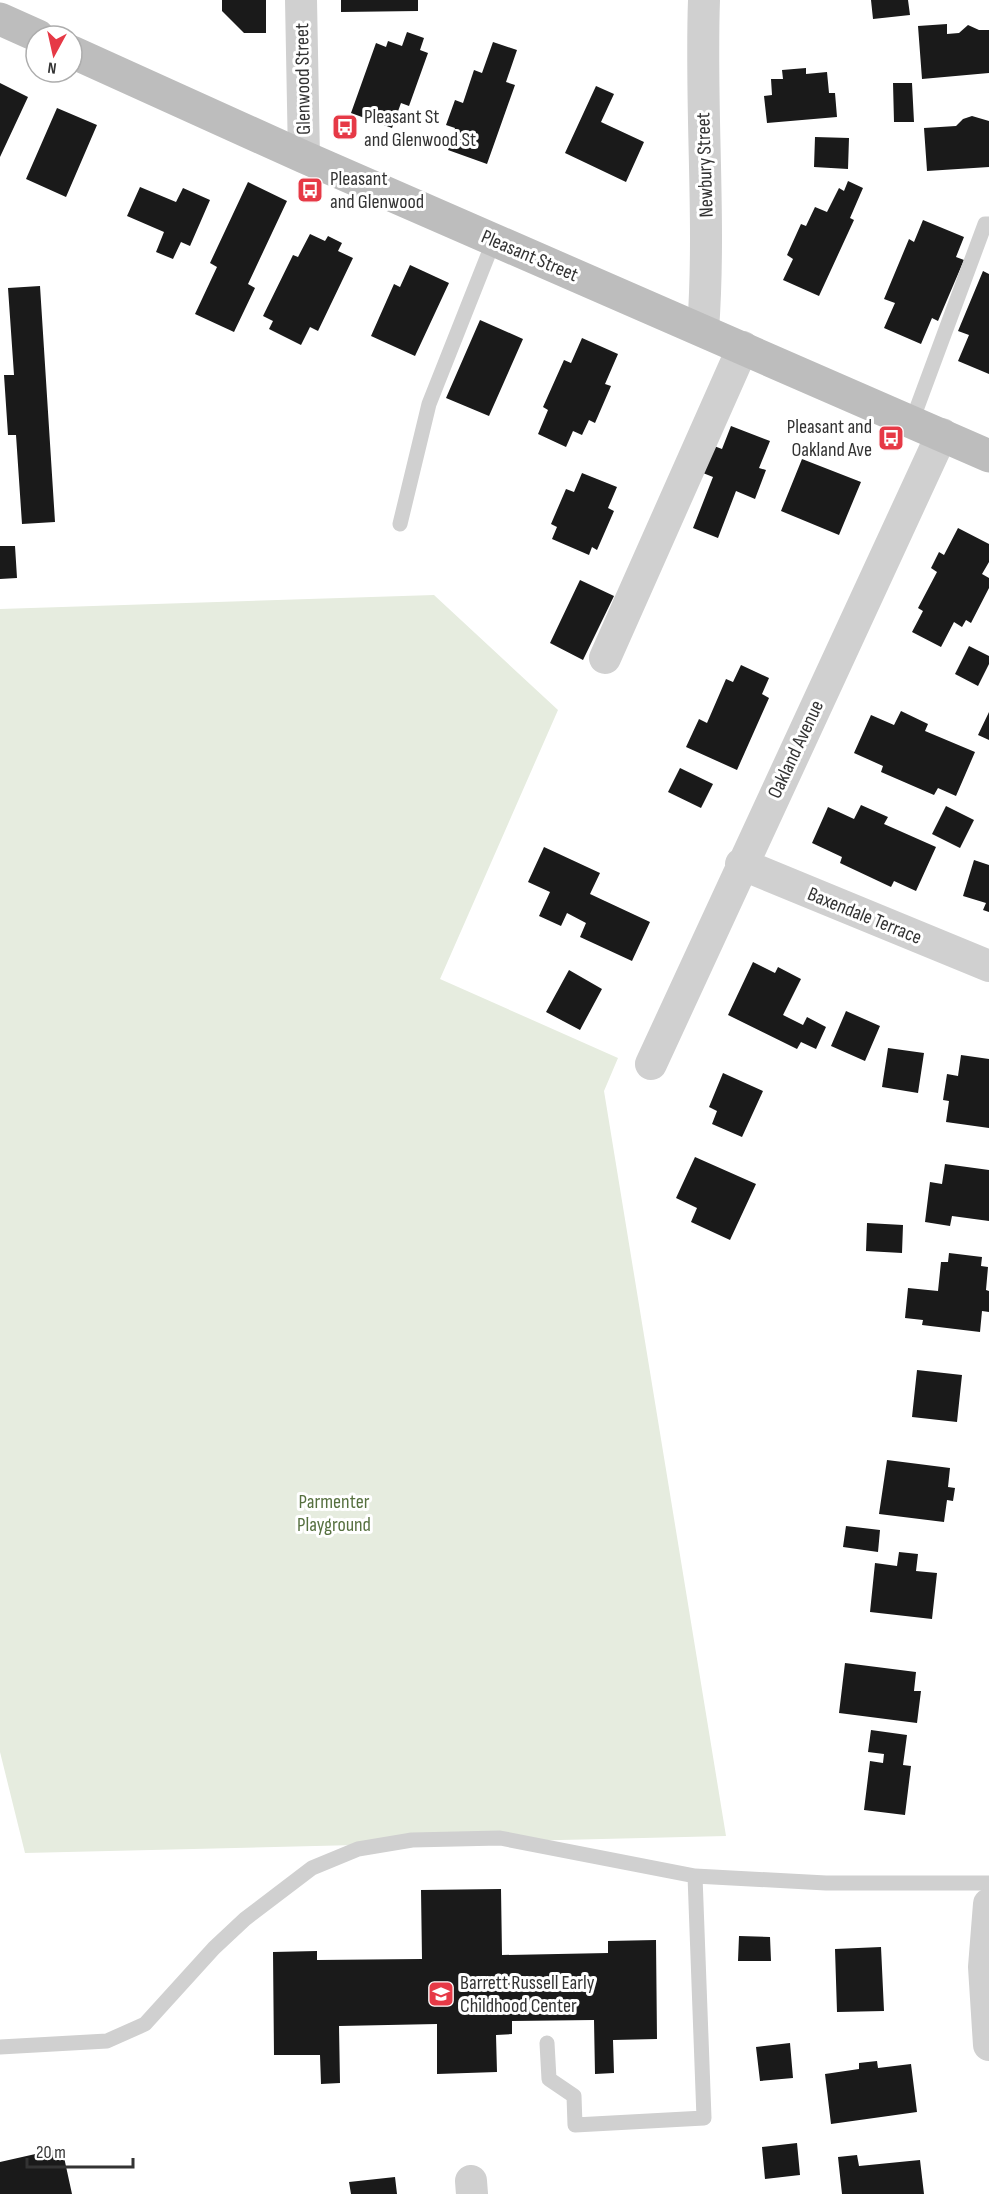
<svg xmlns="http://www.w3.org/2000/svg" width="989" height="2194" viewBox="0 0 989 2194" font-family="'Sofia Sans Condensed',sans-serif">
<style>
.green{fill:#e6ecdf}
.building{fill:#1a1a1a}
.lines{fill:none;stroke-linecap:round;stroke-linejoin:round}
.service{stroke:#d0d0d0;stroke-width:15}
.minor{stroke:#d0d0d0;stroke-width:32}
.secondary{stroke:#bdbdbd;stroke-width:33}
.labels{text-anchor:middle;stroke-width:6;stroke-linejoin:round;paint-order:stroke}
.street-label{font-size:20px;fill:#333;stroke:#fff}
.poi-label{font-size:20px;fill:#333;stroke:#fff;text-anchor:start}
.park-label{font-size:20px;fill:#56703f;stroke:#fff}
</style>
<rect width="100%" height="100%" fill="#fff"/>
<path class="green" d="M 434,595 L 558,710 L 440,979 L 618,1058 L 604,1091 L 726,1836 L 25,1853 L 0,1752 L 0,609 Z"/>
<path class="building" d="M 222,0 L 266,0 L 266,33 L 244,33 L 222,11 Z
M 341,0 L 418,0 L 418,11 L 341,12 Z
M 871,0 L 908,0 L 910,15 L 873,19 Z
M 947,24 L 947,34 L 959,33 L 968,25 L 979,30 L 989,30 L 989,73 L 922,79 L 918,26 Z
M 407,32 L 424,38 L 420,50 L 428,53 L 409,106 L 401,103 L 392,128 L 351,113 L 376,43 L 386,47 L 388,41 L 402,46 Z
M 493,42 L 517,50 L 506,82 L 515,85 L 487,164 L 448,150 L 455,128 L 446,125 L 455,100 L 463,103 L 474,70 L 482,73 Z
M 806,68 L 806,74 L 827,72 L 829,93 L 835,93 L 837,117 L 767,123 L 764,96 L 772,95 L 771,79 L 783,79 L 782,70 Z
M 0,83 L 28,97 L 0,157 Z
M 893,83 L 912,83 L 914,122 L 894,122 Z
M 596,86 L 614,94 L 601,122 L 644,142 L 626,182 L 565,153 Z
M 57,108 L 97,125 L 66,197 L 26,179 Z
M 972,116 L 989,121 L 989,167 L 927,171 L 924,128 L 956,126 L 963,119 Z
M 815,137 L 849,138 L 848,169 L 814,167 Z
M 848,181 L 863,188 L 850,218 L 854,220 L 819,296 L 783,280 L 793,259 L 787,255 L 801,224 L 806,226 L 815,207 L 827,212 L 839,188 L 844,191 Z
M 248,182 L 287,201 L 248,284 L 255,288 L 234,332 L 195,314 L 217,267 L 210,263 Z
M 140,187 L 176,202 L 183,188 L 210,200 L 190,246 L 181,242 L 173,259 L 156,252 L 164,232 L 127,216 Z
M 923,220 L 964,237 L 956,257 L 964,260 L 938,321 L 932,318 L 921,344 L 884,328 L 895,303 L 884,299 L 909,239 L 914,242 Z
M 310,234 L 325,241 L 328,236 L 342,243 L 338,251 L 353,258 L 318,331 L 310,327 L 301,345 L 269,329 L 273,321 L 263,316 L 293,255 L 298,257 Z
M 410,265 L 449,283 L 415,356 L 371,336 L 394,284 L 400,287 Z
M 983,271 L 989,274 L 989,374 L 958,361 L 969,335 L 958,331 Z
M 40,286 L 55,522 L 22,524 L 16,435 L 8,435 L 4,375 L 14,375 L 8,288 Z
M 480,320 L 523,339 L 489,416 L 446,398 Z
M 582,338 L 618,354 L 605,384 L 611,386 L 595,423 L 589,420 L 582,435 L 573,431 L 566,447 L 538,434 L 548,410 L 543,407 L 564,360 L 571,363 Z
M 731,426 L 770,441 L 759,468 L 766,470 L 755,499 L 736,491 L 718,538 L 693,528 L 713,477 L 703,473 L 714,446 L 722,449 Z
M 802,459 L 861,482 L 839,535 L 781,511 Z
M 582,473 L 617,487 L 608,508 L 614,511 L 597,550 L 592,547 L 589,555 L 552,539 L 557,527 L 551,524 L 566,489 L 574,492 Z
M 958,528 L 989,544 L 989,562 L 982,574 L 989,578 L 989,588 L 971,623 L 966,620 L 962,627 L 954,622 L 941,647 L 912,632 L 923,611 L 918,608 L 937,572 L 931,568 L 939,552 L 944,555 Z
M 0,546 L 15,546 L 17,578 L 0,579 Z
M 580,580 L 614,596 L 583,660 L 550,643 Z
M 969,646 L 989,656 L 989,664 L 978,686 L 955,674 Z
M 741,665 L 769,678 L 762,694 L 769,698 L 737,770 L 686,747 L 699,719 L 707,723 L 726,679 L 733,682 Z
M 901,711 L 928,724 L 925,731 L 975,752 L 956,796 L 938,788 L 934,795 L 881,772 L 883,766 L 854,753 L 871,715 L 894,725 Z
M 989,712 L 989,740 L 978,735 Z
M 680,768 L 713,784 L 701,808 L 668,792 Z
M 861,805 L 888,817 L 884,824 L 936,847 L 916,891 L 894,881 L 891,887 L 840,863 L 842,857 L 812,843 L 828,807 L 854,819 Z
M 946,806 L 974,820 L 960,848 L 932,834 Z
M 544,847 L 600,873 L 590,894 L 650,922 L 632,961 L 580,937 L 586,923 L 567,913 L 561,926 L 539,916 L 550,892 L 528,882 Z
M 974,860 L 989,865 L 989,912 L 983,910 L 986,903 L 963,896 Z
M 753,962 L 775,973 L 778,967 L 801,979 L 783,1015 L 803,1025 L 807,1017 L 826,1027 L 816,1049 L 801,1042 L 797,1049 L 728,1015 Z
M 569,970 L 602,989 L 580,1030 L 546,1012 Z
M 846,1011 L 880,1026 L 865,1061 L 831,1046 Z
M 888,1048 L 924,1053 L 918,1093 L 882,1087 Z
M 961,1055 L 989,1059 L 989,1128 L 946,1122 L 949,1101 L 943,1100 L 947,1074 L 958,1076 Z
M 723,1073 L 763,1091 L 742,1137 L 712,1124 L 717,1111 L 709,1107 Z
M 695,1157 L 756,1184 L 730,1240 L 691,1222 L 697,1208 L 676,1198 Z
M 945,1164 L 989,1170 L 989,1221 L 952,1216 L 950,1226 L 925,1222 L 930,1182 L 942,1184 Z
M 867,1223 L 903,1225 L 902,1253 L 866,1251 Z
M 949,1253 L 982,1257 L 981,1266 L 988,1267 L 986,1290 L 989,1291 L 989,1312 L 982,1311 L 980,1332 L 922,1325 L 923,1320 L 905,1318 L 908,1288 L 938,1291 L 941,1262 L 948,1262 Z
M 917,1370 L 962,1375 L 957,1422 L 912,1417 Z
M 887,1460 L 950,1468 L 948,1487 L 955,1488 L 953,1501 L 947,1500 L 944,1522 L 879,1514 Z
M 846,1526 L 880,1530 L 878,1552 L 843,1547 Z
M 899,1552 L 918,1554 L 916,1571 L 937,1573 L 932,1619 L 870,1612 L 875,1563 L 897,1566 Z
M 845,1663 L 916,1672 L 914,1691 L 921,1691 L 917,1723 L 839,1713 Z
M 871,1730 L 907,1735 L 903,1765 L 911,1766 L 905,1815 L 864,1810 L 870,1761 L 883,1763 L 884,1754 L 868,1752 Z
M 501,1889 L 502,1955 L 608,1953 L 608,1941 L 656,1940 L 657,2039 L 613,2040 L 614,2073 L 595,2074 L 594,2020 L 512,2021 L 512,2034 L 496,2035 L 497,2072 L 437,2074 L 437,2024 L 339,2026 L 340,2083 L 321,2084 L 320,2055 L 274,2055 L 273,1952 L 317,1951 L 317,1960 L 422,1959 L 421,1890 Z
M 739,1936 L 770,1937 L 771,1961 L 738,1961 Z
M 881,1947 L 884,2011 L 837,2012 L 835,1949 Z
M 790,2043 L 793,2078 L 760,2081 L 756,2047 Z
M 877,2061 L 878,2068 L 911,2064 L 917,2112 L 831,2124 L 825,2074 L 859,2069 L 859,2063 Z
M 797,2143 L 800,2175 L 765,2179 L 762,2147 Z
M 62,2148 L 72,2194 L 0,2194 L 0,2162 Z
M 857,2155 L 859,2166 L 920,2160 L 924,2194 L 842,2194 L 838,2157 Z
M 395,2177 L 397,2194 L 351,2194 L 349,2182 Z"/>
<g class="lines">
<path class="service" d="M 912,421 L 985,224 L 989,224
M 400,524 L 429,404 L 494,240
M 547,2043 L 549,2079 L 574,2096 L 575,2125 L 704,2118 L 695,1876 L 826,1883 L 989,1883
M 0,2047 L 107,2041 L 145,2024 L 214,1948 L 245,1919 L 312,1868 L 358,1849 L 412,1840 L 500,1838 L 695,1876"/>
<path class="minor" d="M 301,0 L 304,157
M 703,330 C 711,220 700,111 704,0
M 605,658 L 743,347
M 741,864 L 989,966
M 651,1064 L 942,434
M 989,1904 L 984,1967 L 989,2045
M 471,2181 L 472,2194"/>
<path class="secondary" d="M 0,19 L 38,36
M 72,52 L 304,157 L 989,456"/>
</g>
<defs>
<g id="bus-square" transform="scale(1.35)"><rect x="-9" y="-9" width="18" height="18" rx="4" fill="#e63946" stroke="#fff"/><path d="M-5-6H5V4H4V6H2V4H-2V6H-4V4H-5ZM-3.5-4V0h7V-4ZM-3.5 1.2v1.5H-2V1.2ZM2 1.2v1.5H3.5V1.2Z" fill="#fff"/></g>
<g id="school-square" transform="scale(1.35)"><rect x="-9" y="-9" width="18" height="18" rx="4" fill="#e63946" stroke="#fff"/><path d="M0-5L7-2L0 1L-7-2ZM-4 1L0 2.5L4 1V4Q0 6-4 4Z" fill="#fff"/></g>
</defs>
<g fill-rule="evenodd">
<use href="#bus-square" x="345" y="127"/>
<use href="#bus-square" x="310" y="190"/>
<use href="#bus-square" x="891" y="438"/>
<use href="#school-square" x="441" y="1994"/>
</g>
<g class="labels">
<g class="street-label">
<text transform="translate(302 79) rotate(-91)" y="7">Glenwood Street</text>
<text transform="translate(704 165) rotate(-92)" y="7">Newbury Street</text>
<text transform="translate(530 255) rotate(23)" y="7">Pleasant Street</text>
<text transform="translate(795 749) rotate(-65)" y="7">Oakland Avenue</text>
<text transform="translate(865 915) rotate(22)" y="7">Baxendale Terrace</text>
</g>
<g class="poi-label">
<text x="364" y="123">Pleasant St<tspan x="364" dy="23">and Glenwood St</tspan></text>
<text x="330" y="185">Pleasant<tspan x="330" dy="23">and Glenwood</tspan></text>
<text x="872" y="433" text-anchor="end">Pleasant and<tspan x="872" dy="23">Oakland Ave</tspan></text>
<text x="460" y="1989">Barrett Russell Early<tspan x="460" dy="23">Childhood Center</tspan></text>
</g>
<g class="park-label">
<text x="334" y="1508">Parmenter<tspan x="334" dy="23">Playground</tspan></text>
</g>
</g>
<g transform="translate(54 54) rotate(188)"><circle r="28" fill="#ffffff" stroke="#adadad" stroke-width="1.5"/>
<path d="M0-4.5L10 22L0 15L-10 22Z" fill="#e63946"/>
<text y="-9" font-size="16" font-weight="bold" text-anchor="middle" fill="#333333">N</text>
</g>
<path d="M27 2158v9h106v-9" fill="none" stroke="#333333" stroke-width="3"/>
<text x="36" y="2158" font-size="18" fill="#333333" stroke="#ffffff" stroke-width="4.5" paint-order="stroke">20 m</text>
</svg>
